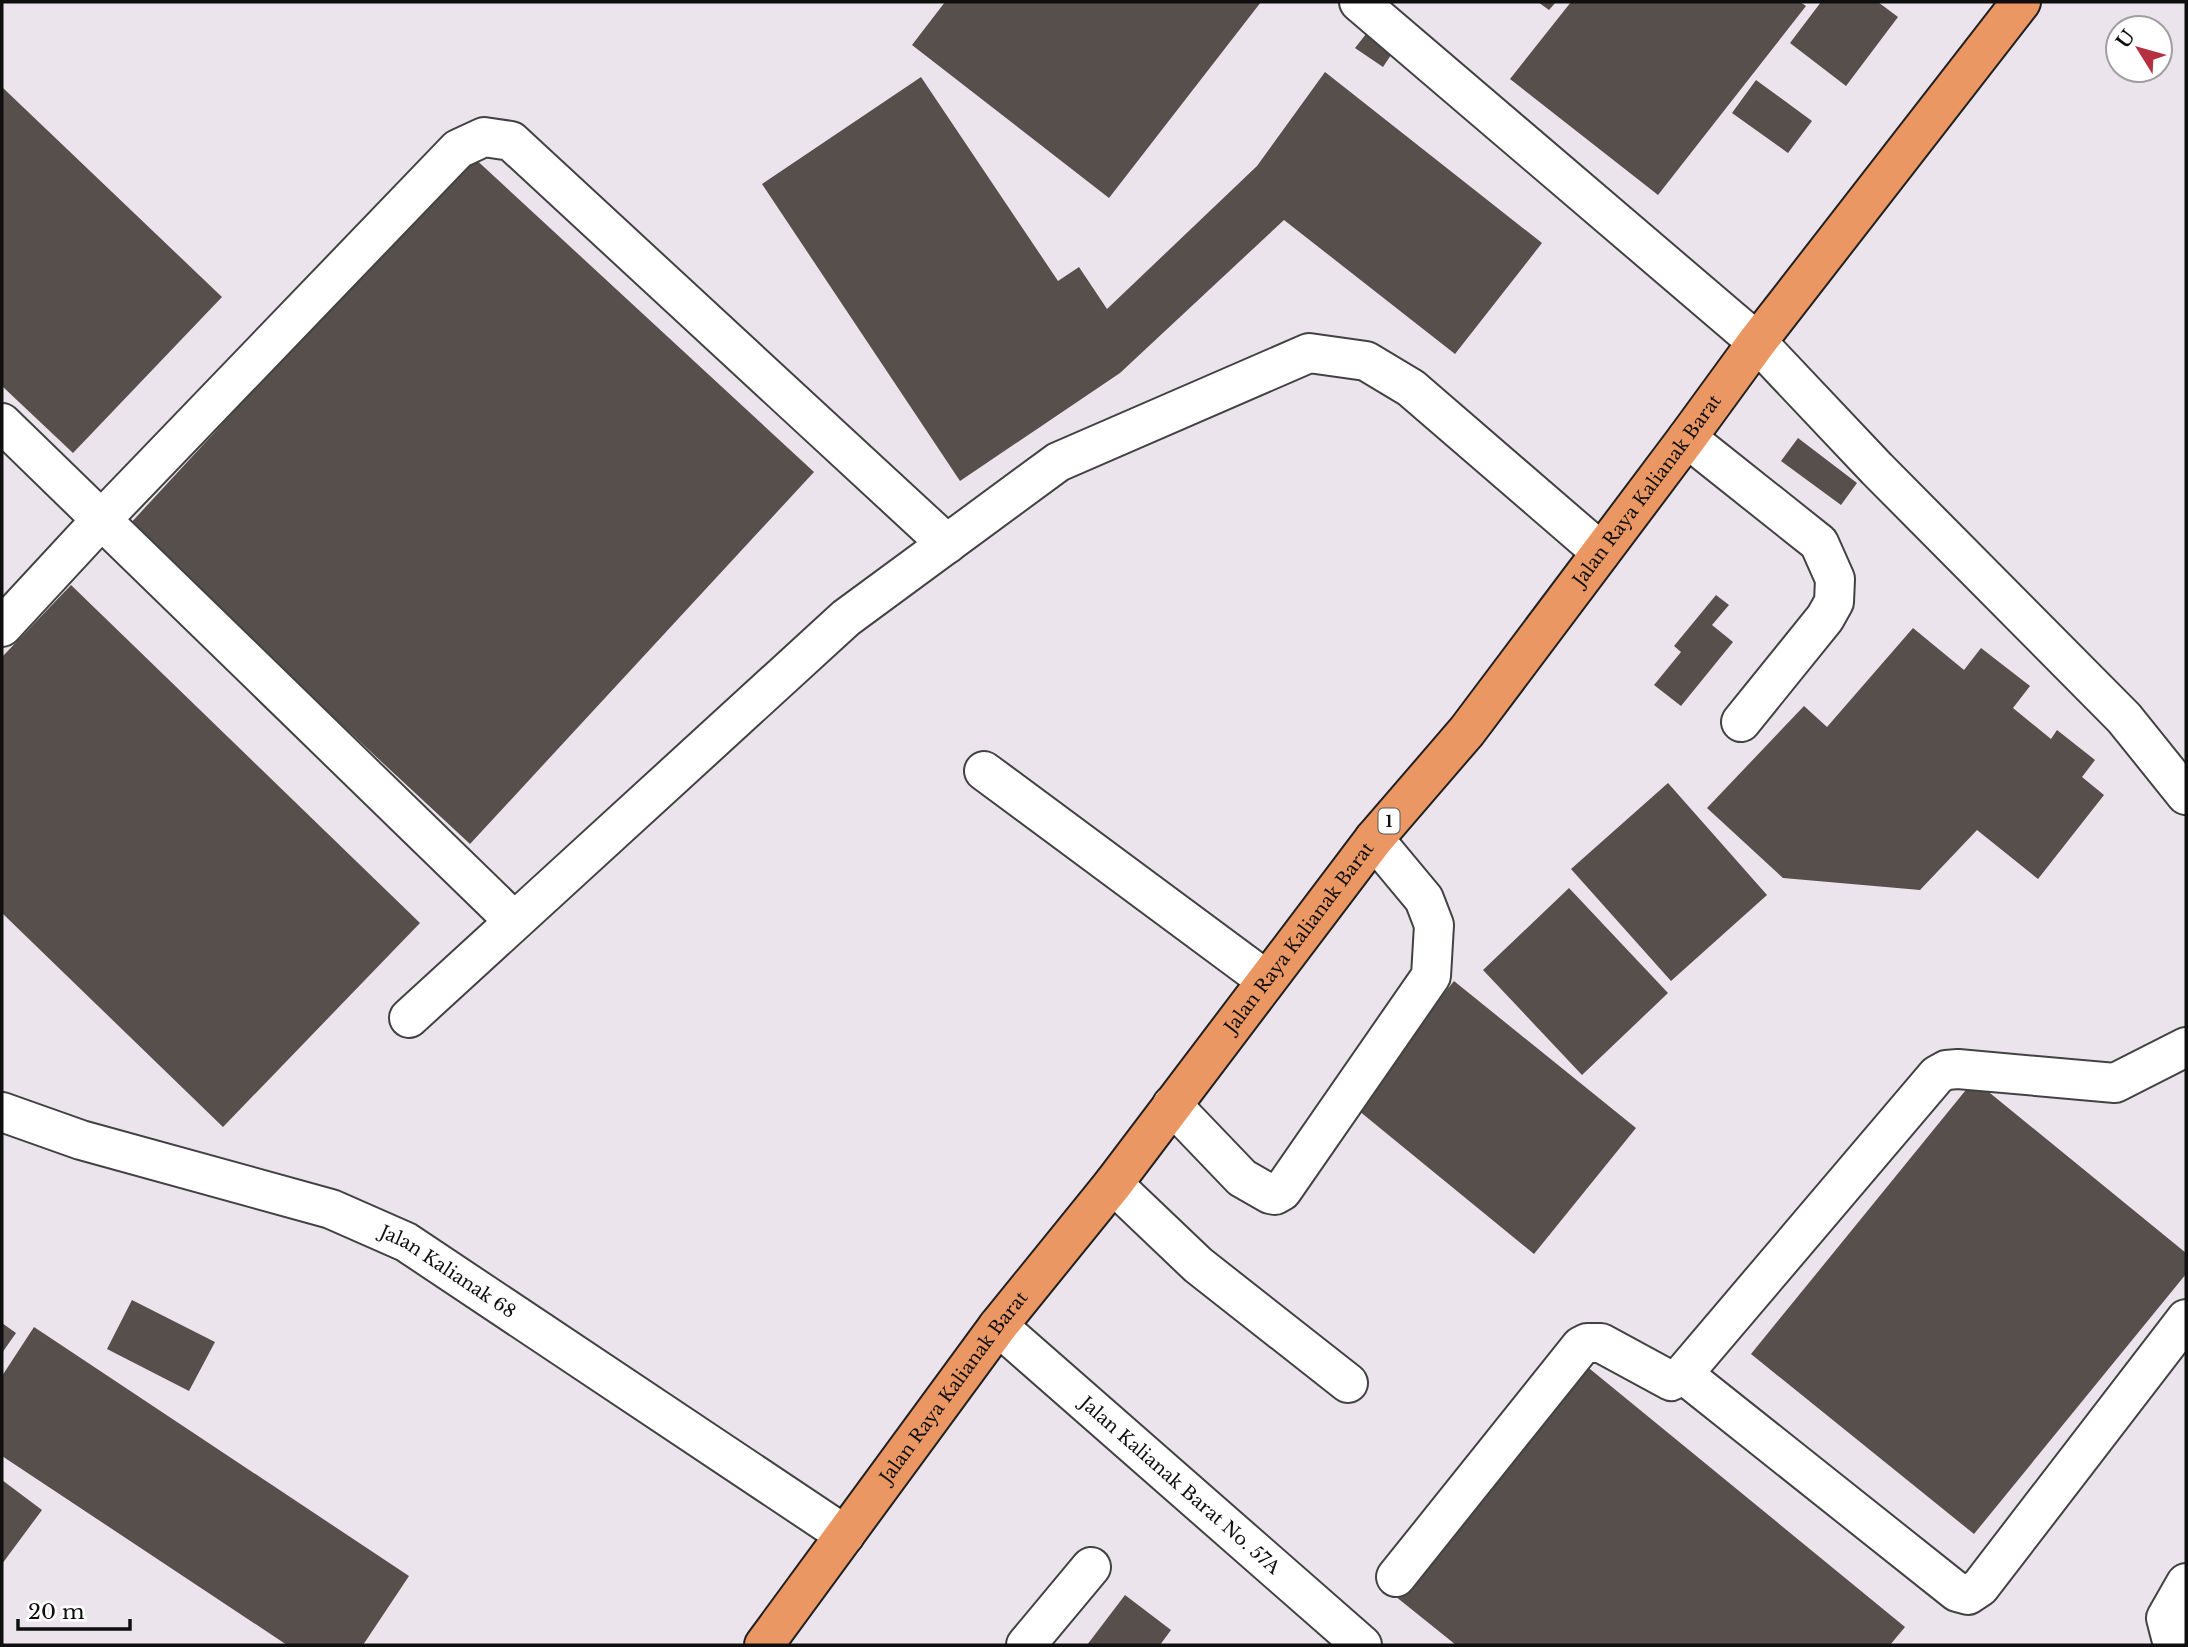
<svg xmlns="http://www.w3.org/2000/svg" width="2188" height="1647" viewBox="0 0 2188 1647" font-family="'Libre Baskerville',serif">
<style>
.industrial{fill:#ebe4ec;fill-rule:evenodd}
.building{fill:#564f4c}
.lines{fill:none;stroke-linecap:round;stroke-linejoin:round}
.minor-casing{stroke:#424242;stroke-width:42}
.highway-casing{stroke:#202020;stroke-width:42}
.minor{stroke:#fff;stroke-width:38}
.highway{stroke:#ea9763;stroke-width:38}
.labels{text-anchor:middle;stroke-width:7;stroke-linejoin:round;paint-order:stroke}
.shield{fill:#fff;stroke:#575757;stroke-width:2}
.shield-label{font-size:16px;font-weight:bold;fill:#0f0f0f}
.street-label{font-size:18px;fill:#0f0f0f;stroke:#fff}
</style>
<rect width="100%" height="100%" fill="#fefaf1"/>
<path class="industrial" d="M 2,2 L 2186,2 L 2186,1645 L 2,1645 ZM 2118,28 L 2160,28 L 2160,70 L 2118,70 Z"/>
<path class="building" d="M 945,2 L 1261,2 L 1109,198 L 912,45 Z
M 1538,2 L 1556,2 L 1549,10 Z
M 1571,2 L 1800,2 L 1806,6 L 1658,195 L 1510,79 Z
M 1821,2 L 1878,2 L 1898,17 L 1846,86 L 1790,43 Z
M 1366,34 L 1393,52 L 1383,67 L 1355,48 Z
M 1325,72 L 1542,243 L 1455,354 L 1284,220 L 1120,373 L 960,481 L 762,184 L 921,77 L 1058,281 L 1079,267 L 1107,309 L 1257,166 Z
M 1756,80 L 1812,121 L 1788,153 L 1732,113 Z
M 2,87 L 222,297 L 73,453 L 2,386 Z
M 471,155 L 814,472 L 470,844 L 128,526 Z
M 1798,438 L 1857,483 L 1841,505 L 1781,461 Z
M 71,585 L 420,923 L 223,1127 L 2,913 L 2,657 Z
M 1716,595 L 1729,605 L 1712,625 L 1733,642 L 1681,706 L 1654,685 L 1681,652 L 1674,646 Z
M 1913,628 L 1964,670 L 1981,648 L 2030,686 L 2013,708 L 2051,739 L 2057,730 L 2095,760 L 2082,777 L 2104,795 L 2038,879 L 1977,830 L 1920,890 L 1783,878 L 1707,808 L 1804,706 L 1827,727 Z
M 1668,783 L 1767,895 L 1671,981 L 1571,869 Z
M 1569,888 L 1668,993 L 1582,1075 L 1483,970 Z
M 1454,981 L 1636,1128 L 1534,1254 L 1353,1106 Z
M 1974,1080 L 2186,1253 L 2186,1274 L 1974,1534 L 1751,1354 Z
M 132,1300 L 215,1342 L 189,1391 L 107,1349 Z
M 2,1323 L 16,1333 L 2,1353 Z
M 34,1327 L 409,1576 L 363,1645 L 287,1645 L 2,1456 L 2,1376 Z
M 1579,1360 L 1905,1627 L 1890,1645 L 1456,1645 L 1390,1592 Z
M 2,1480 L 42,1510 L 2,1564 Z
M 1125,1595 L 1171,1630 L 1160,1645 L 1087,1645 Z"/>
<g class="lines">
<g class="minor-casing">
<g id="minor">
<path d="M 1359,2 L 1757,342 L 1877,469 L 2124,718 L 2186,795"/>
<path d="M 2,423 L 514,921"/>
<path d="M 1687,438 L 1819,543 L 1835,579 L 1834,602 L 1825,618 L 1741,722"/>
<path d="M 2,627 L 102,519 L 458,149 L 484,137 L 511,141 L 947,544"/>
<path d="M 984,771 L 1266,980"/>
<path d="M 409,1018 L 846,618 L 1058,462 L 1309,353 L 1366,361 L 1411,388 L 1601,552"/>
<path d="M 1172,1105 L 1242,1178 L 1270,1194 L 1275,1195 L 1282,1191 L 1431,976 L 1434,925 L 1424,899 L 1374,839"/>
<path id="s1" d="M 2,1112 L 81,1140 L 331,1209 L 406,1242 L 845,1535"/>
<path d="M 1113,1184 L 1198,1265 L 1348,1383"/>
<path id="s2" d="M 998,1326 L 1362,1645"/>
<path d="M 1683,1374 L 1957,1592 L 1968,1595 L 1980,1587 L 2186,1319"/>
<path d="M 1396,1577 L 1581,1346 L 1587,1343 L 1601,1343 L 1671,1381 L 1683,1374 L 1937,1075 L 1946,1070 L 1958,1069 L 2115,1083 L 2186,1047"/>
<path d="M 1026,1645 L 1091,1567"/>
<path d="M 2173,1645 L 2166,1618 L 2186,1583"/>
</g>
</g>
<g class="highway-casing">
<g id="highway">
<path id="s3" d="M 764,1645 L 998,1326 L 1113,1184 L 1374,839 L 1467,731 L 1687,438 L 1757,342 L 2021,2"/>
</g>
</g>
<use href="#minor" class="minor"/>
<use href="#highway" class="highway"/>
</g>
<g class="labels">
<rect class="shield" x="1378.5" y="808.5" width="21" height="25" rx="5"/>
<g class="shield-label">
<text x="1389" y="827">1</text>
</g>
<g class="street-label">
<text dy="6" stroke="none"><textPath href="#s3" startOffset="1454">Jalan Raya Kalianak Barat</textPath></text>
<text dy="6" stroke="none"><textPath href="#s3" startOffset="887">Jalan Raya Kalianak Barat</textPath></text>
<text dy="6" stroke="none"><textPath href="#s1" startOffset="476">Jalan Kalianak 68</textPath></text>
<text dy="6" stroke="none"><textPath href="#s3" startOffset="320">Jalan Raya Kalianak Barat</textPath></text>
<text dy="6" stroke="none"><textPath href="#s2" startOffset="242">Jalan Kalianak Barat No. 57A</textPath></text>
</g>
</g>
<rect width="2188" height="1647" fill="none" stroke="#0f0f0f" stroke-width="7"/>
<g transform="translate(2139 49) rotate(307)"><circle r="33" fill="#ffffff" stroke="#9f9f9f" stroke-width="2"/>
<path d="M0-5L12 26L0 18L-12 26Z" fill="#b53040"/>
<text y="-10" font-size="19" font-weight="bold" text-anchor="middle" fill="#0f0f0f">U</text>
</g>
<path d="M18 1619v10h112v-10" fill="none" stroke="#0f0f0f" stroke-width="3.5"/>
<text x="28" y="1619" font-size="21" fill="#0f0f0f" stroke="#ffffff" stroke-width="5" paint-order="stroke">20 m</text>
</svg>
